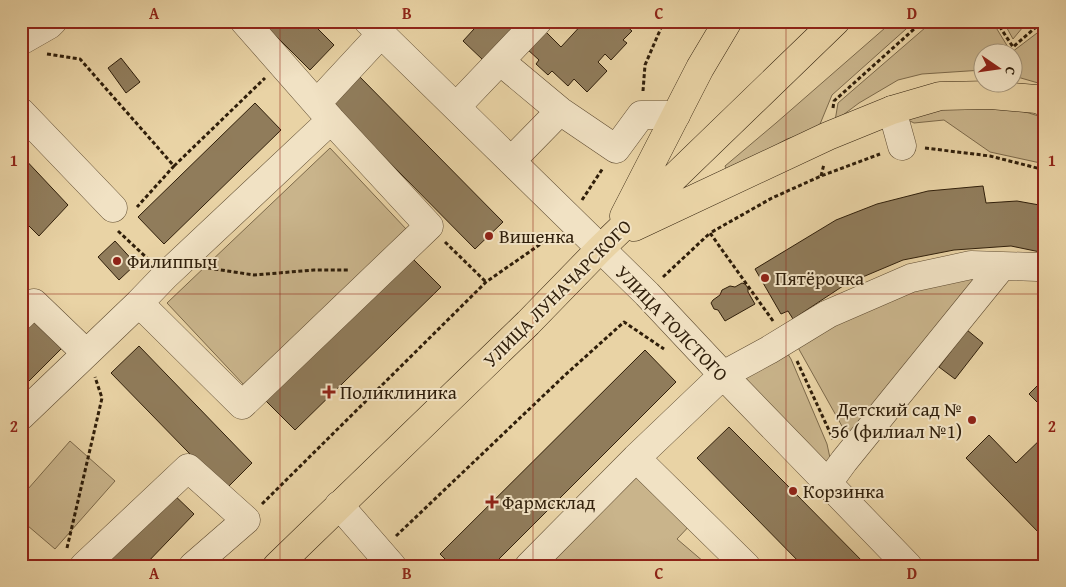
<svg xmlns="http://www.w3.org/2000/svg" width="1066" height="587" viewBox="0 0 1066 587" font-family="'Gentium Book Plus',serif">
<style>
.green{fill:#c9b48b;stroke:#7c694a}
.building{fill:#907c5b;stroke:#2f1e0a}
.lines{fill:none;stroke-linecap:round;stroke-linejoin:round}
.minor-casing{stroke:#5e4b31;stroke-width:29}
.major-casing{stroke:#2f1e0a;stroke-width:29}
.path{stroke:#2f1e0a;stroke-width:3;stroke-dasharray:4 2.5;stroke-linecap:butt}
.minor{stroke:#f1e2c4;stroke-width:28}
.major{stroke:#e9d3a5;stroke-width:28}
.grid{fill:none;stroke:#8f2418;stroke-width:1;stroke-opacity:0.55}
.poi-dot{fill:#8f2418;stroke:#f1e2c4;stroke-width:2}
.labels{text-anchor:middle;stroke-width:4;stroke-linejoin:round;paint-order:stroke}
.poi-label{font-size:19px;fill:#2f1e0a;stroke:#f1e2c4;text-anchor:start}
.street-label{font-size:19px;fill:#2f1e0a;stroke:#f1e2c4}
.neatline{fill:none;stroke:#8f2418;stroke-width:2}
.grid-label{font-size:16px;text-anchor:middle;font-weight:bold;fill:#8f2418}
</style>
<rect width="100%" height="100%" fill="#e9d3a5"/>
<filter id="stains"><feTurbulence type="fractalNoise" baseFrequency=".004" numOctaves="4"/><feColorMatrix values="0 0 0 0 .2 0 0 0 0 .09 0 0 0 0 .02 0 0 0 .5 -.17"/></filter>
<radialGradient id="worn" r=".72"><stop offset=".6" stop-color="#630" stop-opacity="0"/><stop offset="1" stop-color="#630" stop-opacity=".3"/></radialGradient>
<path class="green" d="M 893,21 L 915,21 L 832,95 L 818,129 L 787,139 L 728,173 L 725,166 L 776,123 Z
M 933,21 L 992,21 L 1011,52 L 984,52 L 983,70 L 922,74 L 898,80 L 859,103 L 835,121 L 838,103 Z
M 1003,21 L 1028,21 L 1013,39 Z
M 1045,27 L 1045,85 L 1014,76 L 1014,52 L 1012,52 Z
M 931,106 L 1019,110 L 1045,118 L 1045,164 L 990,152 L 944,120 L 914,123 L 908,120 L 912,111 Z
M 330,148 L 407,230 L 244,385 L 167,303 Z
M 984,278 L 852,444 L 796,344 L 910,284 Z
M 784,348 L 791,359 L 827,444 L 830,458 L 824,466 L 737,376 Z
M 70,441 L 115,481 L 55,549 L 21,520 L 21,497 Z
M 636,465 L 694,521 L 677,539 L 704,562 L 701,566 L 534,566 Z"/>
<path class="building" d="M 261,21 L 310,21 L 334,45 L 310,70 Z
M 466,21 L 510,21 L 516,27 L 483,60 L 463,41 L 474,29 Z
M 585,21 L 623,21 L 622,22 L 632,31 L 623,40 L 627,43 L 611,60 L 605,54 L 598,62 L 607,71 L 587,92 L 574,79 L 568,86 L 552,71 L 548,75 L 536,64 L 539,60 L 527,49 L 544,30 L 561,47 Z
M 121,58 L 140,82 L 126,93 L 108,68 Z
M 354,71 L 503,222 L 475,249 L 327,99 Z
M 255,103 L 281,130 L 164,244 L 138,217 Z
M 21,155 L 68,205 L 39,236 L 21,218 Z
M 983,186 L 986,203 L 1017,201 L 1045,206 L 1045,253 L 1011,246 L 954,250 L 903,260 L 846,284 L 793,319 L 788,311 L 781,314 L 755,269 L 836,220 L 877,204 L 928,191 Z
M 115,241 L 136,264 L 119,280 L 98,257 Z
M 411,257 L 441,287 L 295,430 L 265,400 Z
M 742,283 L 745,284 L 748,288 L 748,292 L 755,304 L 725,321 L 718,310 L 714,309 L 711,303 L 713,300 L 720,295 L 722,290 L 730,286 L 735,287 Z
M 34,316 L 64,346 L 21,389 L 21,329 Z
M 967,330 L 983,343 L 955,379 L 939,367 Z
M 139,346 L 252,463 L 225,490 L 111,373 Z
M 645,350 L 676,382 L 492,566 L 452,566 L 440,554 Z
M 1045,378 L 1045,410 L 1029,394 Z
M 729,427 L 793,491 L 867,566 L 803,566 L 749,511 L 697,458 Z
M 989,435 L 1016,463 L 1045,435 L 1045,483 L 1044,483 L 1045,484 L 1045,532 L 1041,535 L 966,458 Z
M 168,489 L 194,514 L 144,566 L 93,566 Z"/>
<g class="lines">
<g class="minor-casing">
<path id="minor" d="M 368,21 L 647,294 L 723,375 L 908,566
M 21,41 L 49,25 L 53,21
M 500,61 L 560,111 L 616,149 L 641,115 L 676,115
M 317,103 L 381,34
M 456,107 L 538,21
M 892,110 L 902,146
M 21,112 L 113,208
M 511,161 L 560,111
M 139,303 L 242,405 L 429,226 L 331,120 L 244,21
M 21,316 L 34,303 L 86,353
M 21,416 L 139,303 L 165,276 L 331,120
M 636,458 L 746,566
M 828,483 L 844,461 L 1002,266
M 339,505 L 392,566
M 84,566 L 188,468 L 246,520 L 193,566
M 529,566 L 636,458 L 723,375 L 769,350 L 828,314 L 911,278 L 971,265 L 1037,267 L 1045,269"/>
</g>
<g class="major-casing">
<path id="major" d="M 624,216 L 700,68 L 728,21
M 634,227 L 828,136 L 892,110 L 940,96 L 991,95 L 1036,99 L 1045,102
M 277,566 L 528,323 L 600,249 L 836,21"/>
</g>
<path class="path" d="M 996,21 L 1013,47 L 1043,21
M 47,54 L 80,59 L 174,166 L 137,207
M 643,91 L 645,65 L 664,21
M 833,108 L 834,101 L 923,21
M 925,148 L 990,156 L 1045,170
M 174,166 L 265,78
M 821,176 L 824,164
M 582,200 L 603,168
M 118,231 L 148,259
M 445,242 L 486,282
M 208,268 L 254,275 L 314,270 L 348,270
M 663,277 L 710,233
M 773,321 L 710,233 L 772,198 L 821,176 L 880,154
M 797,361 L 833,439
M 262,504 L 486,282 L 545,241
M 396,536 L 564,376 L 624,322 L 664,349
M 67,548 L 102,398 L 95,377"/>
<use href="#minor" class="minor"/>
<use href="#major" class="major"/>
</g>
<path class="grid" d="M 280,21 L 280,566M 533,21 L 533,566M 786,21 L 786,566M 21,294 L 1045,294"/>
<g class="poi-dot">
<circle cx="489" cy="236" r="5"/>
<circle cx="117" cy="261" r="5"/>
<circle cx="765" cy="278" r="5"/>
<path d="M326.5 384.5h5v5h5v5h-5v5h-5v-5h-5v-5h5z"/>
<circle cx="972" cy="420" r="5"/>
<circle cx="793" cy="491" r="5"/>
<path d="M489.5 494.5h5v5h5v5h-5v5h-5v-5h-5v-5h5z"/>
</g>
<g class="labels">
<g class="poi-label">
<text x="499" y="243">Вишенка</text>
<text x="127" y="268">Филиппыч</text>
<text x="775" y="285">Пятёрочка</text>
<text x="340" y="399">Поликлиника</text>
<text x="962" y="416" text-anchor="end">Детский сад №<tspan x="962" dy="22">56 (филиал №1)</tspan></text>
<text x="803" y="498">Корзинка</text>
<text x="502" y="509">Фармсклад</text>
</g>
<g class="street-label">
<text transform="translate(557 293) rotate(-45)" y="7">УЛИЦА ЛУНАЧАРСКОГО</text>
<text transform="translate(672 323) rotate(46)" y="7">УЛИЦА ТОЛСТОГО</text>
</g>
</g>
<rect width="1066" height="587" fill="none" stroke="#e9d3a5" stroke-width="55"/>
<g transform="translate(998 68) rotate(103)"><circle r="24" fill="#f1e2c4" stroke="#a3947a"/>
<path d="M0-4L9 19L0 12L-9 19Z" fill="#8f2418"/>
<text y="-8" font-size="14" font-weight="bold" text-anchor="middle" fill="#2f1e0a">С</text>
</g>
<rect x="28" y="28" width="1010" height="532" class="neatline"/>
<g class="grid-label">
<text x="154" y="19">A</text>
<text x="407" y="19">B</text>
<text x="659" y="19">C</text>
<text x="912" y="19">D</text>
<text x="14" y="166">1</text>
<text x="1052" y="166">1</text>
<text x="14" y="432">2</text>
<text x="1052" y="432">2</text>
<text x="154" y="579">A</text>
<text x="407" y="579">B</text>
<text x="659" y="579">C</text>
<text x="912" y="579">D</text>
</g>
<rect width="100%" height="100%" filter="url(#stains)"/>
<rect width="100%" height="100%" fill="url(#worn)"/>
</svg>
